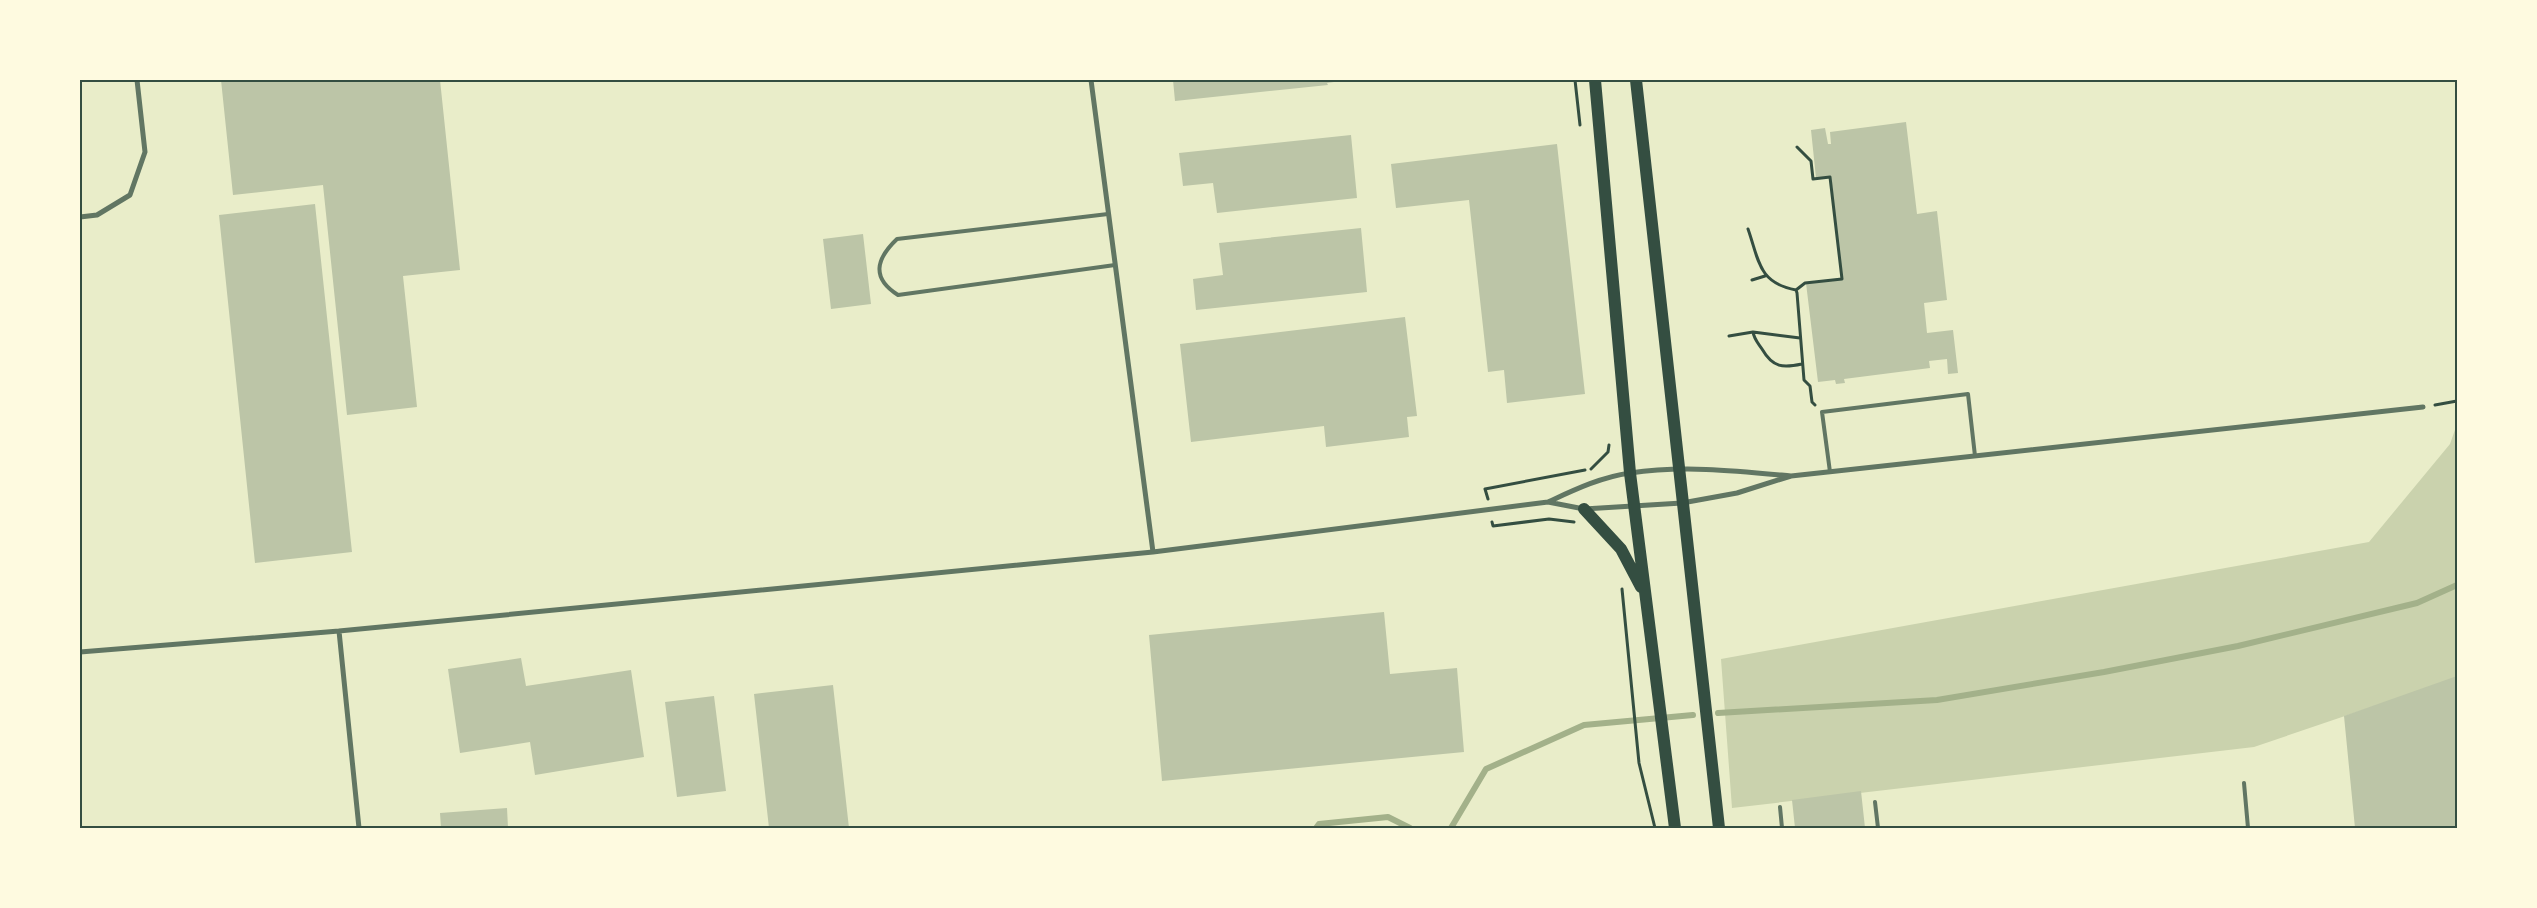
<svg xmlns="http://www.w3.org/2000/svg" width="2537" height="908" viewBox="0 0 2537 908" font-family="'Libre Baskerville',serif">
<style>
.green{fill:#cad2ad}
.lines{fill:none;stroke-linecap:round;stroke-linejoin:round}
.stream{stroke:#a3b18a;stroke-width:6}
.building{fill:#bcc5a7}
.path{stroke:#344e41;stroke-width:3}
.service{stroke:#617663;stroke-width:4}
.minor{stroke:#617663;stroke-width:5}
.primary{stroke:#344e41;stroke-width:12}
.neatline{fill:none;stroke:#344e41;stroke-width:2}
</style>
<rect width="100%" height="100%" fill="#e9edc9"/>
<path class="green" d="M 2457,424 L 2457,678 L 2254,747 L 1732,808 L 1721,659 L 2369,542 L 2450,444 Z"/>
<g class="lines">
<path class="stream" d="M 1718,713 L 1937,700 L 2104,672 L 2238,646 L 2417,603 L 2457,585
M 1316,828 L 1319,824 L 1388,817 L 1410,828
M 1451,828 L 1486,769 L 1584,725 L 1693,715"/>
</g>
<path class="building" d="M 221,80 L 440,80 L 460,270 L 403,276 L 417,407 L 347,415 L 323,185 L 233,195 Z
M 1173,80 L 1341,80 L 1341,81 L 1327,83 L 1328,85 L 1175,101 Z
M 1906,122 L 1917,214 L 1937,211 L 1947,300 L 1924,303 L 1927,333 L 1953,330 L 1958,373 L 1948,374 L 1947,359 L 1929,361 L 1930,368 L 1844,379 L 1845,383 L 1836,384 L 1835,380 L 1818,382 L 1806,283 L 1842,279 L 1831,176 L 1816,178 L 1811,130 L 1825,128 L 1828,144 L 1831,144 L 1830,132 Z
M 1351,135 L 1357,198 L 1217,213 L 1213,183 L 1183,186 L 1179,153 Z
M 1557,144 L 1585,394 L 1507,403 L 1504,370 L 1488,372 L 1469,200 L 1396,208 L 1391,164 Z
M 315,204 L 352,552 L 255,563 L 219,215 Z
M 1361,228 L 1367,292 L 1196,310 L 1193,279 L 1223,275 L 1219,243 Z
M 863,234 L 871,304 L 831,309 L 823,239 Z
M 1405,317 L 1417,416 L 1407,417 L 1409,437 L 1326,447 L 1324,426 L 1191,442 L 1180,344 Z
M 1384,612 L 1390,674 L 1457,668 L 1464,752 L 1162,781 L 1149,635 Z
M 521,658 L 526,686 L 631,670 L 644,757 L 535,775 L 530,742 L 460,753 L 448,669 Z
M 2457,676 L 2457,828 L 2355,828 L 2344,716 Z
M 833,685 L 849,828 L 769,828 L 754,694 Z
M 714,696 L 726,791 L 677,797 L 665,702 Z
M 1861,791 L 1865,828 L 1795,828 L 1792,800 Z
M 507,808 L 508,828 L 441,828 L 440,813 Z"/>
<g class="lines">
<path class="path" d="M 1575,80 L 1580,125
M 1748,229 C 1759,260 1758,283 1796,290 L 1797,293 L 1804,380 L 1810,386 L 1812,402 L 1815,405
M 1752,280 L 1765,276
M 1796,290 L 1805,283 L 1842,279 L 1830,177 L 1813,179 L 1811,161 L 1797,147
M 1753,332 C 1754,339 1758,343 1762,349 C 1773,368 1783,368 1802,364
M 1729,336 L 1753,332 L 1800,338
M 2435,405 L 2457,401
M 1591,469 L 1608,452 L 1609,445
M 1488,499 L 1485,489 L 1585,470
M 1492,522 L 1493,526 L 1549,519 L 1574,522
M 1622,589 L 1639,763 L 1655,828"/>
<path class="service" d="M 1108,214 L 897,239 C 876,259 871,278 898,295 L 1115,265
M 1830,472 L 1822,412 L 1968,394 L 1975,456
M 2244,783 L 2248,828
M 1875,802 L 1878,828
M 1780,807 L 1782,828
M 2019,828 L 2034,828"/>
<path class="minor" d="M 1091,80 L 1153,552
M 80,217 L 97,215 L 130,195 L 145,152 L 137,80
M 1548,502 L 1584,509 L 1682,503 L 1737,493 L 1791,476 L 2423,407
M 339,631 L 359,828
M 80,652 L 339,631 L 1153,552 L 1548,502 C 1574,490 1601,477 1630,473 C 1684,465 1738,471 1791,476"/>
<path class="primary" d="M 1595,80 L 1630,473 L 1675,828
M 1636,80 L 1719,828
M 1584,509 L 1621,549 L 1641,587"/>
</g>
<rect width="2537" height="908" fill="none" stroke="#fefae0" stroke-width="162"/>
<rect x="81" y="81" width="2375" height="746" class="neatline"/>
</svg>
